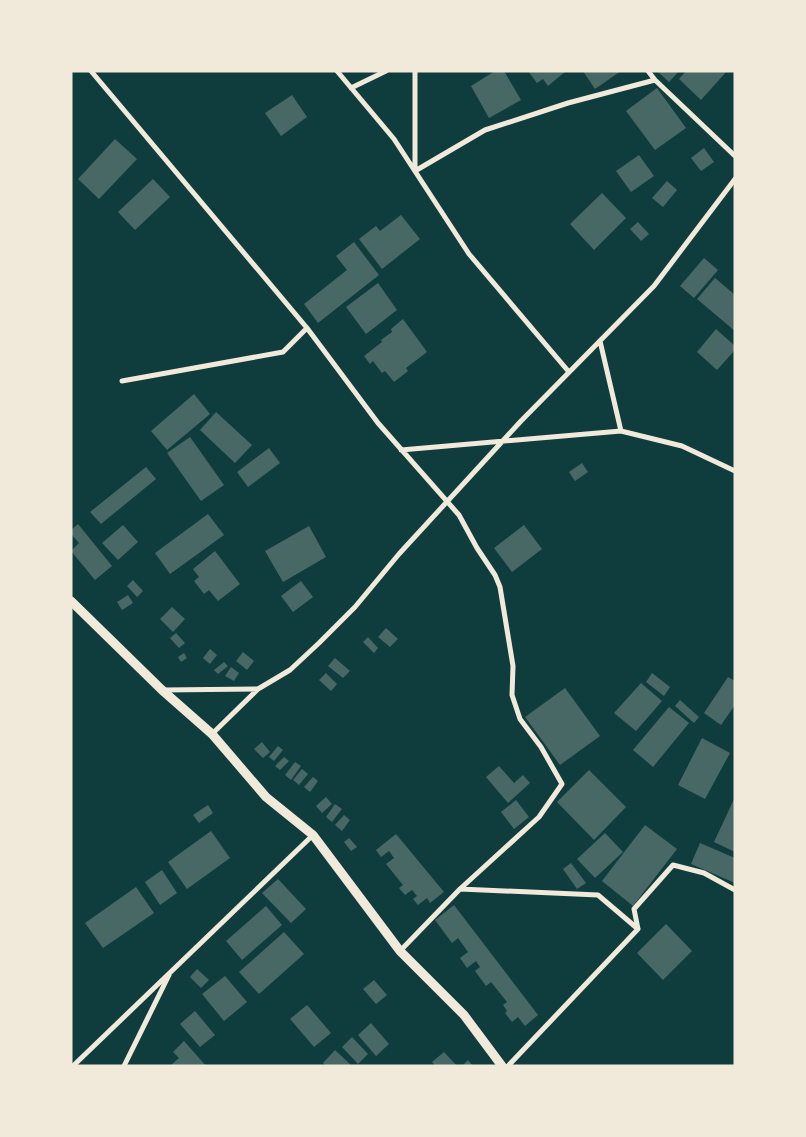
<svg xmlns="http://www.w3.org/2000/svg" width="806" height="1137" viewBox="0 0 806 1137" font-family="'DM Sans',sans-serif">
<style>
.building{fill:#486865}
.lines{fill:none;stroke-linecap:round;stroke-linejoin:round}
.minor{stroke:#f1e9da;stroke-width:5}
.tertiary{stroke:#f1e9da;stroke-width:9}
</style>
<rect width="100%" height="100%" fill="#0f3d3e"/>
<path class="building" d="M 495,71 L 504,71 L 521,100 L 489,118 L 471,86 Z
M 528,71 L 566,71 L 548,86 L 543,79 L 537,83 Z
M 583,71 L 621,71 L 595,89 Z
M 657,71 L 679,71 L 669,82 Z
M 686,71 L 727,71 L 701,100 L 679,79 Z
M 657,88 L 686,128 L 655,150 L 626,111 Z
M 292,95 L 307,117 L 281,136 L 265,113 Z
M 115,139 L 137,159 L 99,199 L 78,179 Z
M 704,148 L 714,162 L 701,171 L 691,158 Z
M 639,155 L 654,176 L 631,192 L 616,171 Z
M 153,179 L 170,197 L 135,230 L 118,212 Z
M 667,181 L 677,190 L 663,207 L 652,198 Z
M 602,193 L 626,218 L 594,250 L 570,224 Z
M 401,215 L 420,239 L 382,269 L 359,239 L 376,226 L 380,231 Z
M 638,222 L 649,234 L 641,241 L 630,229 Z
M 354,242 L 379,275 L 318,323 L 304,304 L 347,270 L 336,256 Z
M 704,258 L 718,270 L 694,298 L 680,286 Z
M 715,278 L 735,295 L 735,331 L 697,299 Z
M 378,283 L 397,310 L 366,334 L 346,307 Z
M 403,319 L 427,352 L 406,368 L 408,371 L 394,382 L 385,371 L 382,373 L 373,361 L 370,364 L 364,356 L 382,342 L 381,340 L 392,332 L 391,329 Z
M 716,329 L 735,346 L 735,350 L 717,370 L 697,352 Z
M 194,394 L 210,414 L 167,450 L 151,431 Z
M 216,412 L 252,445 L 235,463 L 200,430 Z
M 190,437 L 224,485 L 201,501 L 167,453 Z
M 269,448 L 280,463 L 248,487 L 237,472 Z
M 582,463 L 588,472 L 575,481 L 569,472 Z
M 146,467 L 156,479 L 101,524 L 90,512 Z
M 208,514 L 224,535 L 170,574 L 155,553 Z
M 78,524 L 112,566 L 95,580 L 71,551 L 79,543 L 71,534 L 71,530 Z
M 123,525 L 138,542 L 118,560 L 102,543 Z
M 524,525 L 542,549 L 512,572 L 494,548 Z
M 309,526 L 326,557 L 283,582 L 265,551 Z
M 215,551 L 240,584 L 218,601 L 209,590 L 204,594 L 194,581 L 199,577 L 193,569 Z
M 133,580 L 143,591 L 137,597 L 127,586 Z
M 301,581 L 313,597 L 293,612 L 281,596 Z
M 128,595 L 133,603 L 122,610 L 117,602 Z
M 172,607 L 185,619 L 173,632 L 160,619 Z
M 386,628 L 398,639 L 390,647 L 378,637 Z
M 176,633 L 185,643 L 179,648 L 170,638 Z
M 368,637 L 378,648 L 374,653 L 363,642 Z
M 210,649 L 217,655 L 210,664 L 203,658 Z
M 243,652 L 254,661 L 247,670 L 236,661 Z
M 184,653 L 187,658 L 181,662 L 178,657 Z
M 335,658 L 350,671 L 343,678 L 328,666 Z
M 224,662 L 228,666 L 218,674 L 214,670 Z
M 231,667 L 239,673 L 234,681 L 225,676 Z
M 326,673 L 337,684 L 331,691 L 319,680 Z
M 652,673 L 670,687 L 664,696 L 646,682 Z
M 728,677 L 735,681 L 735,705 L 721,725 L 704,713 Z
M 641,683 L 662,701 L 636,731 L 614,713 Z
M 565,688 L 600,736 L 560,765 L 525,717 Z
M 680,700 L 699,717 L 694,723 L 675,706 Z
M 669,707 L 689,723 L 653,767 L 633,750 Z
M 702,738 L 730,753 L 705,799 L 678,785 Z
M 262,742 L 270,752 L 263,758 L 254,749 Z
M 278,746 L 283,750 L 274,761 L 269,757 Z
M 284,757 L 289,761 L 280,770 L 275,766 Z
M 295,762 L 301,766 L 291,780 L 285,775 Z
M 499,766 L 514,783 L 523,775 L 530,783 L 508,803 L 486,777 Z
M 302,769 L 308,774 L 299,785 L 293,780 Z
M 589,770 L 626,807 L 594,840 L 557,802 Z
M 313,777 L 318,781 L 310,792 L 304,787 Z
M 326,797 L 332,804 L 322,813 L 316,806 Z
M 735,797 L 735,852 L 714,842 Z
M 516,800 L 529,817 L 514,829 L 501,812 Z
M 335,804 L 342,809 L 332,822 L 326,817 Z
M 208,805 L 213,813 L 199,823 L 193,815 Z
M 344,815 L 350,820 L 342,831 L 335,825 Z
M 645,825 L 677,849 L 633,906 L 602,881 Z
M 211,831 L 230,858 L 187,889 L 168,862 Z
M 605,833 L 623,852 L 595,878 L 577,859 Z
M 396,834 L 444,892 L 430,903 L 427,898 L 418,905 L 413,899 L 417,896 L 412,890 L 405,895 L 399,888 L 403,885 L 386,864 L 394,858 L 389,851 L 381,857 L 376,850 Z
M 349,838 L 357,847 L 351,851 L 344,842 Z
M 700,843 L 735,858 L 735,883 L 691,864 Z
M 571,863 L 586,883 L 577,889 L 563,869 Z
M 162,870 L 177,893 L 160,905 L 145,882 Z
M 278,879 L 306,909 L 291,923 L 262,893 Z
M 136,887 L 154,913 L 103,948 L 85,923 Z
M 454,905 L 538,1015 L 525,1026 L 518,1017 L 512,1022 L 505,1013 L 507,1011 L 503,1005 L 507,1002 L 491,982 L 486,986 L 475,971 L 480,967 L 476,961 L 467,968 L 460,958 L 468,952 L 458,938 L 452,943 L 435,920 Z
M 266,906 L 282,925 L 242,960 L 226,941 Z
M 666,924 L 692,951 L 663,980 L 637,953 Z
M 284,932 L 304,954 L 259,994 L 239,972 Z
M 197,969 L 209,980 L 201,988 L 190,977 Z
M 225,976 L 247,1002 L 224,1021 L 202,994 Z
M 374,980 L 387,995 L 376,1004 L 363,989 Z
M 307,1005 L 331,1033 L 314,1047 L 290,1019 Z
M 195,1011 L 215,1035 L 200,1047 L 180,1024 Z
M 371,1023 L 389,1044 L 376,1056 L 358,1035 Z
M 352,1037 L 368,1054 L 358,1064 L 342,1047 Z
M 184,1041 L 206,1066 L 170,1066 L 179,1058 L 173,1052 Z
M 335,1050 L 352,1066 L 326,1066 L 323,1063 Z
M 444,1052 L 457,1066 L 435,1066 L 432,1062 Z
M 468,1060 L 473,1066 L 462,1066 Z"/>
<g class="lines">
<path class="minor" d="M 91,71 L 307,328 L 378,423 L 459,515 L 477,548 L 495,575 L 500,587 L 513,666 L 512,695 L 520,719 L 541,747 L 562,784 L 539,817 L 460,889 L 400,951
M 337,71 L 394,139 L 469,254 L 569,372
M 415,71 L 415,171
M 648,71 L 655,80 L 735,156
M 351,88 L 386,71
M 415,171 L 485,130 L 568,103 L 655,80
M 600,341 L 621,431 L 682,446 L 735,471
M 122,381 L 283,352 L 307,328
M 401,450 L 621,431
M 163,690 L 257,689
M 212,734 L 258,689 L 290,670 L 319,643 L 355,607 L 399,554 L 521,421 L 654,286 L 735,179
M 460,889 L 598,895 L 638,929
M 73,1066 L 313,835
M 124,1066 L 169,975
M 508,1066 L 638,929 L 634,909 L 673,865 L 704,873 L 735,890"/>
<path class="tertiary" d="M 71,601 L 162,690 L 212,734 L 266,797 L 313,835 L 400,951 L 464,1015 L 502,1066"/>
</g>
<rect width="806" height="1137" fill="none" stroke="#f1e9da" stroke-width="145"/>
</svg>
